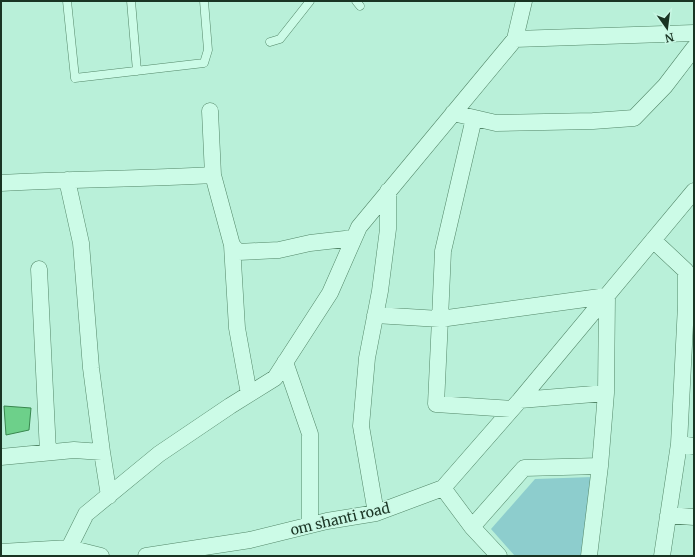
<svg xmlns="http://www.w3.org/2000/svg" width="695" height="557" viewBox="0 0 695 557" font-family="Merriweather,serif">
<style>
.green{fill:#8dcdcd}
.building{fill:#6dd08a;stroke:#38874e}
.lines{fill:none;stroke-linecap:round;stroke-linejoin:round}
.service-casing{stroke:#538769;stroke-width:9}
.minor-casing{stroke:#538769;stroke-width:17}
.service{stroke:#ccfbe7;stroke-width:8}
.minor{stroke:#ccfbe7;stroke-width:16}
.labels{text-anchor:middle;stroke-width:3;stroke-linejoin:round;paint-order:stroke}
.street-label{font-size:14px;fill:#193423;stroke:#c9f7e4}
</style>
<rect width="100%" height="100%" fill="#b9f0d9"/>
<path class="green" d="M 592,477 L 583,556 L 515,556 L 491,529 L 535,479 Z"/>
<path class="building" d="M 4,406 L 31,408 L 29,430 L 6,435 Z"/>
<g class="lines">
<g class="service-casing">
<path id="service" d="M 67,1 L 75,78 L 204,63 L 208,50 L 204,1
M 131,1 L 137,71
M 356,1 L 360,6
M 270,42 L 280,39 L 310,1"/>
</g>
<g class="minor-casing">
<path id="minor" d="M 515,39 L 524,1
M 210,111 L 213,175
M 453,113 L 496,123 L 593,121 L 634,118 L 665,86 L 694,48
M 67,180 L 81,243 L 91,368 L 102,452
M 1,183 C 71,179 142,179 213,175 L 232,245 L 238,252 L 279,250 L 310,243 L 354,238
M 653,240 L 686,271 L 686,305
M 232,245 L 237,328 L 249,394
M 39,269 L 48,452
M 375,315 L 440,319 L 443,251 L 474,118
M 285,362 L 310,434 L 310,525
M 520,400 L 606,393
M 512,409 L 436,404 L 440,319 L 607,296 L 606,393 L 600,466
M 679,444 L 694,446
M 1,457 L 74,450 L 102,452 L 109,496
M 443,488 L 520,400 L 694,191
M 376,513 L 361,426 L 367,358 L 380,291 L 388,229 L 388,191
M 668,515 L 694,517
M 472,527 L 524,468 L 600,466 L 589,556
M 69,548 L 86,514 L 159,454 L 230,406 L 275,378 L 330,293 L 359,227 L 515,39 L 694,33
M 1,552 L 69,548 L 101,556
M 146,556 L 250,540 L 327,521 L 376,513 L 443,488 L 472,527 L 499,556
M 662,556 L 679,444 L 686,305 L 694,306"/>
</g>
<use href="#service" class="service"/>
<use href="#minor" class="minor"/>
</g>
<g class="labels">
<g class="street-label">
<text transform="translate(340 519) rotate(-13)" y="5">om shanti road</text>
</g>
</g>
<rect width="695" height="557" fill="none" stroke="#193423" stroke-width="4"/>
<g transform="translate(667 28) rotate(166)" stroke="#c9f7e4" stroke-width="3" paint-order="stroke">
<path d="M0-3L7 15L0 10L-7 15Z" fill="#193423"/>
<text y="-6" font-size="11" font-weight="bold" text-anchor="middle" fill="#193423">N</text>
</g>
</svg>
